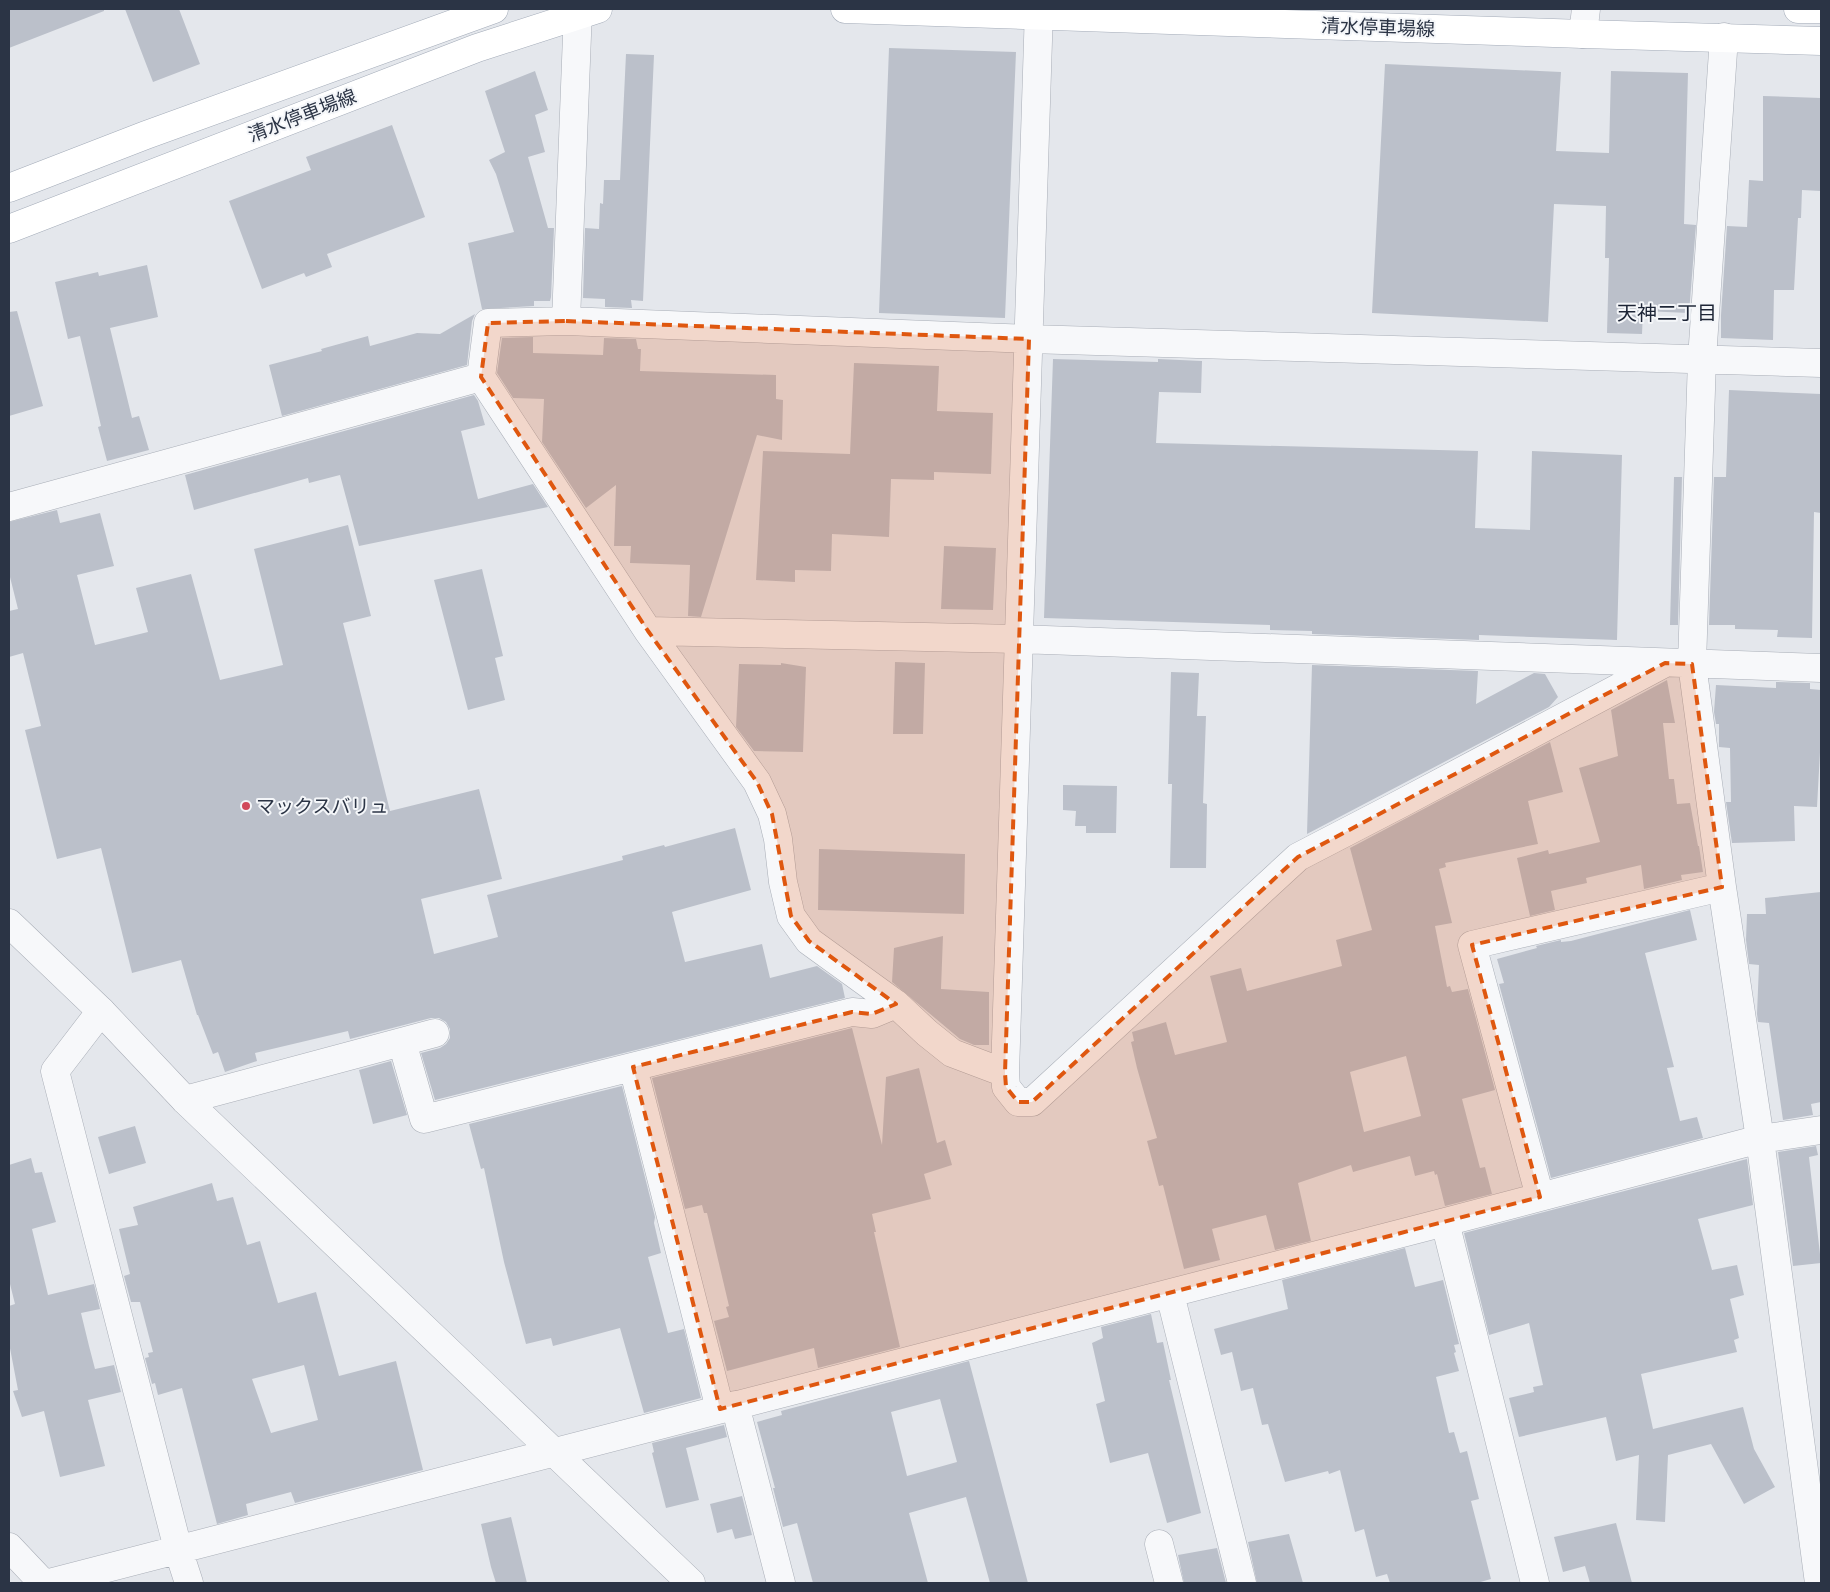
<svg xmlns="http://www.w3.org/2000/svg" width="1830" height="1592" viewBox="0 0 1830 1592" font-family="Karla,'Noto Sans JP',sans-serif">
<style>
.building{fill:#bbc0ca;fill-rule:evenodd}
.lines{fill:none;stroke-linecap:round;stroke-linejoin:round}
.minor-casing{stroke:#a9aeb7;stroke-width:29}
.tertiary-casing{stroke:#a9aeb7;stroke-width:29}
.primary-casing{stroke:#a3abb8;stroke-width:29}
.minor{stroke:#f7f8fa;stroke-width:28}
.tertiary{stroke:#f7f8fa;stroke-width:28}
.primary{stroke:#fff;stroke-width:28}
.marked{fill:#df570f;fill-opacity:0.2;stroke:#df570f;stroke-width:4;stroke-dasharray:10 6;stroke-linejoin:round}
.poi-dot{fill:#d1495b;stroke:#f4f6f9;stroke-width:2}
.labels{text-anchor:middle;stroke-width:4;stroke-linejoin:round;paint-order:stroke}
.street-label{font-size:19px;fill:#2b3445;stroke:#f4f6f9}
.poi-label{font-size:19px;fill:#2b3445;stroke:#f4f6f9;text-anchor:start}
.neighbourhood-label{font-size:20px;fill:#1d2536;stroke:#f4f6f9}
</style>
<rect width="100%" height="100%" fill="#e4e7ec"/>
<path class="building" d="M 9,9 L 104,9 L 104,11 L 9,48 Z
M 125,9 L 179,9 L 200,64 L 153,82 Z
M 889,48 L 1016,52 L 1005,318 L 879,313 Z
M 626,54 L 654,55 L 643,301 L 631,300 L 632,308 L 605,307 L 605,299 L 583,298 L 585,228 L 599,229 L 600,203 L 603,204 L 604,180 L 620,180 Z
M 1385,64 L 1561,72 L 1556,151 L 1609,153 L 1611,71 L 1688,73 L 1684,224 L 1696,225 L 1689,313 L 1643,311 L 1642,334 L 1607,333 L 1609,258 L 1605,258 L 1606,206 L 1554,204 L 1548,322 L 1372,313 Z
M 535,71 L 548,110 L 535,115 L 545,152 L 528,157 L 548,228 L 554,228 L 551,297 L 550,301 L 534,301 L 534,306 L 482,309 L 468,243 L 514,232 L 496,174 L 489,160 L 505,152 L 485,91 Z
M 1763,96 L 1821,98 L 1821,191 L 1802,190 L 1801,218 L 1798,218 L 1794,290 L 1774,290 L 1773,340 L 1721,338 L 1721,315 L 1727,226 L 1747,227 L 1749,180 L 1763,181 Z
M 392,125 L 425,217 L 327,254 L 332,267 L 306,277 L 304,273 L 262,289 L 229,201 L 311,170 L 306,157 Z
M 147,265 L 158,317 L 110,328 L 132,418 L 139,416 L 149,450 L 107,461 L 98,427 L 101,426 L 80,336 L 68,339 L 55,282 L 98,272 L 99,276 Z
M 17,311 L 43,406 L 9,416 L 9,312 Z
M 475,314 L 472,321 L 467,365 L 282,416 L 269,365 L 322,351 L 321,349 L 368,336 L 370,346 L 417,333 L 440,334 Z
M 533,337 L 533,353 L 603,355 L 604,338 L 636,339 L 638,349 L 641,349 L 640,371 L 776,375 L 776,399 L 783,400 L 782,440 L 757,435 L 701,617 L 688,616 L 690,565 L 630,563 L 631,546 L 614,546 L 616,485 L 586,508 L 542,442 L 544,399 L 513,398 L 497,373 L 502,338 Z
M 1053,359 L 1158,362 L 1158,359 L 1202,361 L 1201,393 L 1159,392 L 1156,443 L 1478,451 L 1475,528 L 1530,530 L 1532,451 L 1622,455 L 1617,640 L 1479,635 L 1479,640 L 1312,634 L 1312,631 L 1270,630 L 1270,625 L 1044,618 Z
M 854,363 L 939,366 L 937,411 L 993,413 L 991,474 L 934,472 L 934,480 L 891,479 L 889,537 L 832,534 L 831,571 L 795,570 L 795,582 L 756,580 L 763,451 L 850,454 Z
M 1729,390 L 1821,394 L 1821,513 L 1814,512 L 1812,638 L 1777,637 L 1778,630 L 1735,629 L 1735,625 L 1709,625 L 1714,477 L 1726,477 Z
M 474,395 L 478,401 L 485,425 L 461,431 L 478,499 L 533,484 L 548,507 L 359,546 L 340,475 L 309,483 L 308,478 L 194,510 L 185,475 Z
M 1674,477 L 1682,477 L 1678,625 L 1670,625 Z
M 57,510 L 60,523 L 100,513 L 114,566 L 77,575 L 95,645 L 148,632 L 136,588 L 191,574 L 220,680 L 283,665 L 254,549 L 348,525 L 371,616 L 343,623 L 390,811 L 479,789 L 502,879 L 421,899 L 434,954 L 498,937 L 487,895 L 623,860 L 622,856 L 664,845 L 665,847 L 735,828 L 751,890 L 672,912 L 685,962 L 762,944 L 770,978 L 817,966 L 842,984 L 845,998 L 435,1100 L 421,1053 L 440,1048 L 446,1044 L 450,1038 L 450,1029 L 446,1022 L 439,1018 L 431,1018 L 350,1039 L 348,1031 L 255,1053 L 257,1061 L 225,1072 L 218,1052 L 213,1054 L 198,1015 L 197,1015 L 181,960 L 132,973 L 101,848 L 57,859 L 25,730 L 41,726 L 23,653 L 9,657 L 9,611 L 18,609 L 9,573 L 9,522 Z
M 944,546 L 996,548 L 993,610 L 941,609 Z
M 482,569 L 503,656 L 495,658 L 505,700 L 468,710 L 434,580 Z
M 895,662 L 925,663 L 923,734 L 893,734 Z
M 781,663 L 806,667 L 803,752 L 754,751 L 736,727 L 739,664 L 781,665 Z
M 1312,665 L 1478,671 L 1476,704 L 1534,673 L 1545,674 L 1558,697 L 1549,707 L 1307,834 Z
M 1171,672 L 1199,673 L 1197,716 L 1206,716 L 1203,803 L 1207,804 L 1206,868 L 1170,868 L 1172,784 L 1168,784 Z
M 1667,680 L 1675,723 L 1663,723 L 1669,779 L 1674,779 L 1677,804 L 1690,803 L 1698,846 L 1699,846 L 1703,872 L 1681,875 L 1682,880 L 1644,889 L 1641,865 L 1586,878 L 1587,883 L 1551,891 L 1555,910 L 1530,916 L 1517,858 L 1548,850 L 1549,854 L 1600,842 L 1579,768 L 1618,756 L 1611,710 Z
M 1776,682 L 1810,683 L 1810,689 L 1821,690 L 1821,734 L 1817,807 L 1794,806 L 1795,841 L 1732,843 L 1726,802 L 1731,802 L 1730,748 L 1719,747 L 1719,724 L 1716,724 L 1714,712 L 1716,685 L 1776,688 Z
M 1550,742 L 1563,792 L 1528,801 L 1538,844 L 1445,863 L 1446,867 L 1439,869 L 1452,923 L 1435,926 L 1447,987 L 1450,986 L 1452,992 L 1468,989 L 1495,1090 L 1462,1099 L 1480,1168 L 1485,1167 L 1492,1194 L 1445,1206 L 1437,1174 L 1435,1175 L 1434,1171 L 1415,1176 L 1410,1156 L 1353,1172 L 1351,1165 L 1298,1183 L 1311,1241 L 1275,1250 L 1266,1215 L 1212,1229 L 1220,1260 L 1184,1269 L 1163,1185 L 1159,1186 L 1147,1141 L 1157,1138 L 1137,1068 L 1131,1042 L 1134,1041 L 1132,1032 L 1166,1022 L 1175,1055 L 1227,1042 L 1210,976 L 1241,968 L 1247,991 L 1342,966 L 1336,940 L 1372,930 L 1350,848 ZM 1406,1056 L 1421,1116 L 1364,1132 L 1350,1072 Z
M 1063,785 L 1117,786 L 1116,833 L 1086,833 L 1086,826 L 1075,826 L 1076,811 L 1063,810 Z
M 819,849 L 965,854 L 964,914 L 818,910 Z
M 1821,892 L 1821,1102 L 1811,1104 L 1813,1115 L 1783,1120 L 1769,1023 L 1758,1022 L 1757,1014 L 1759,965 L 1749,964 L 1746,940 L 1747,914 L 1766,914 L 1765,898 Z
M 1690,910 L 1697,940 L 1645,953 L 1674,1067 L 1667,1068 L 1680,1121 L 1697,1117 L 1703,1138 L 1551,1178 L 1499,984 L 1504,983 L 1497,959 L 1537,948 L 1536,946 L 1561,940 L 1561,942 L 1571,941 Z
M 943,936 L 941,989 L 989,992 L 989,1045 L 974,1045 L 960,1039 L 892,982 L 894,948 Z
M 852,1028 L 882,1145 L 886,1077 L 919,1068 L 937,1143 L 945,1140 L 952,1165 L 924,1174 L 931,1199 L 872,1214 L 876,1232 L 874,1232 L 900,1347 L 818,1368 L 814,1348 L 727,1371 L 714,1321 L 729,1317 L 726,1307 L 729,1306 L 707,1213 L 704,1213 L 702,1205 L 685,1209 L 652,1078 Z
M 391,1061 L 407,1115 L 373,1124 L 359,1070 Z
M 622,1086 L 655,1217 L 654,1223 L 661,1253 L 648,1257 L 668,1333 L 684,1329 L 701,1398 L 644,1413 L 620,1328 L 553,1346 L 551,1338 L 526,1344 L 504,1262 L 484,1168 L 481,1169 L 469,1124 Z
M 135,1126 L 146,1163 L 109,1174 L 98,1137 Z
M 1816,1146 L 1818,1155 L 1809,1157 L 1821,1263 L 1793,1266 L 1778,1152 Z
M 31,1158 L 35,1173 L 42,1172 L 56,1222 L 32,1229 L 48,1295 L 94,1284 L 100,1309 L 81,1313 L 89,1346 L 95,1369 L 114,1365 L 121,1392 L 88,1400 L 105,1466 L 60,1477 L 44,1411 L 22,1417 L 13,1391 L 18,1390 L 9,1343 L 9,1306 L 15,1304 L 9,1280 L 9,1165 Z
M 1747,1159 L 1753,1205 L 1698,1219 L 1712,1270 L 1737,1265 L 1744,1295 L 1730,1299 L 1739,1338 L 1734,1340 L 1737,1352 L 1641,1374 L 1653,1429 L 1743,1407 L 1754,1449 L 1775,1487 L 1744,1504 L 1711,1444 L 1668,1455 L 1665,1522 L 1636,1520 L 1639,1455 L 1616,1461 L 1606,1417 L 1519,1437 L 1509,1398 L 1534,1392 L 1533,1387 L 1543,1385 L 1529,1323 L 1489,1335 L 1464,1233 Z
M 212,1183 L 217,1201 L 233,1197 L 247,1245 L 260,1241 L 278,1303 L 316,1292 L 339,1376 L 396,1361 L 423,1470 L 295,1503 L 291,1492 L 246,1504 L 248,1515 L 217,1524 L 182,1388 L 158,1395 L 155,1383 L 152,1384 L 145,1358 L 149,1357 L 148,1353 L 153,1352 L 140,1302 L 131,1302 L 124,1276 L 130,1274 L 119,1229 L 138,1225 L 133,1207 ZM 304,1365 L 318,1420 L 271,1433 L 252,1379 Z
M 1405,1248 L 1415,1287 L 1443,1280 L 1459,1344 L 1454,1345 L 1456,1352 L 1454,1353 L 1459,1371 L 1436,1377 L 1449,1433 L 1454,1432 L 1460,1453 L 1467,1451 L 1479,1499 L 1471,1501 L 1491,1579 L 1477,1583 L 1390,1583 L 1387,1574 L 1376,1577 L 1364,1529 L 1355,1532 L 1340,1470 L 1329,1474 L 1328,1471 L 1285,1482 L 1268,1424 L 1262,1425 L 1253,1388 L 1241,1391 L 1232,1352 L 1221,1355 L 1214,1329 L 1288,1309 L 1282,1280 Z
M 1151,1314 L 1157,1343 L 1163,1342 L 1171,1380 L 1169,1380 L 1201,1513 L 1167,1523 L 1148,1453 L 1110,1463 L 1096,1404 L 1105,1401 L 1092,1343 L 1103,1338 L 1101,1327 Z
M 969,1361 L 1028,1583 L 990,1583 L 966,1497 L 909,1513 L 928,1583 L 813,1583 L 797,1523 L 783,1527 L 773,1488 L 775,1488 L 757,1422 L 782,1415 L 781,1411 ZM 940,1399 L 957,1462 L 907,1476 L 891,1412 Z
M 724,1425 L 727,1437 L 686,1448 L 699,1500 L 666,1508 L 652,1453 L 654,1452 L 652,1443 Z
M 742,1496 L 752,1535 L 735,1539 L 732,1529 L 717,1533 L 710,1504 Z
M 511,1517 L 527,1583 L 496,1583 L 491,1567 L 481,1524 Z
M 1616,1523 L 1632,1583 L 1590,1583 L 1585,1566 L 1563,1572 L 1554,1537 Z
M 1289,1534 L 1303,1583 L 1257,1583 L 1248,1542 Z
M 1217,1548 L 1226,1583 L 1184,1583 L 1178,1555 Z"/>
<g class="lines">
<g class="minor-casing">
<path id="minor" d="M 578,9 L 566,321 L 1029,339 L 1821,363
M 1039,9 L 1005,1073 L 1006,1087 L 1018,1102 L 1032,1102 L 1298,857 L 1402,803 L 1665,663
M 1583,34 L 1586,9
M 1724,37 L 1702,359 L 1692,664 L 1722,887 L 1760,1139 L 1819,1583
M 566,321 L 488,323 L 481,377 L 648,631 L 1018,639 L 1821,668
M 9,507 L 481,377
M 648,631 L 757,782 L 772,814 L 778,839 L 783,882 L 791,916 L 809,941 L 896,1004
M 101,1011 L 55,1071 L 178,1549 L 189,1583
M 402,1042 L 424,1119 L 852,1012 L 872,1014 L 896,1004 L 927,1033 L 952,1053 L 1005,1073
M 633,1067 L 720,1409
M 185,1100 L 435,1033
M 1540,1197 L 1472,945 L 1722,887
M 1445,1222 L 1535,1583
M 1170,1294 L 1242,1583
M 735,1405 L 781,1583
M 1159,1544 L 1169,1583
M 9,1547 L 43,1583
M 49,1583 L 1445,1222 L 1760,1139 L 1821,1130"/>
</g>
<g class="tertiary-casing">
<path id="tertiary" d="M 9,923 L 101,1011 L 185,1100 L 691,1583"/>
</g>
<g class="primary-casing">
<path id="primary" d="M 845,9 L 1583,34 L 1821,41
M 1798,9 L 1821,9
M 9,188 L 146,135 L 494,9
M 9,229 L 477,48 L 598,9"/>
</g>
<use href="#minor" class="minor"/>
<use href="#tertiary" class="tertiary"/>
<use href="#primary" class="primary"/>
</g>
<path class="marked" d="M 566,321 L 1029,339 L 1005,1073 L 1006,1087 L 1018,1102 L 1032,1102 L 1298,857 L 1665,663 L 1692,664 L 1722,887 L 1472,945 L 1540,1197 L 720,1409 L 633,1067 L 852,1012 L 872,1014 L 896,1004 L 809,941 L 791,916 L 772,814 L 757,782 L 648,631 L 481,377 L 488,323 Z"/>
<circle class="poi-dot" cx="246" cy="806" r="5"/>
<g class="labels">
<g class="street-label">
<text transform="translate(1378 27) rotate(2)" y="7">清水停車場線</text>
<text transform="translate(302 115) rotate(-21)" y="7">清水停車場線</text>
</g>
<g class="poi-label">
<text x="256" y="813">マックスバリュ</text>
</g>
<g class="neighbourhood-label">
<text x="1667" y="320">天神二丁目</text>
</g>
</g>
<rect width="1830" height="1592" fill="none" stroke="#2b3445" stroke-width="20"/>
</svg>
